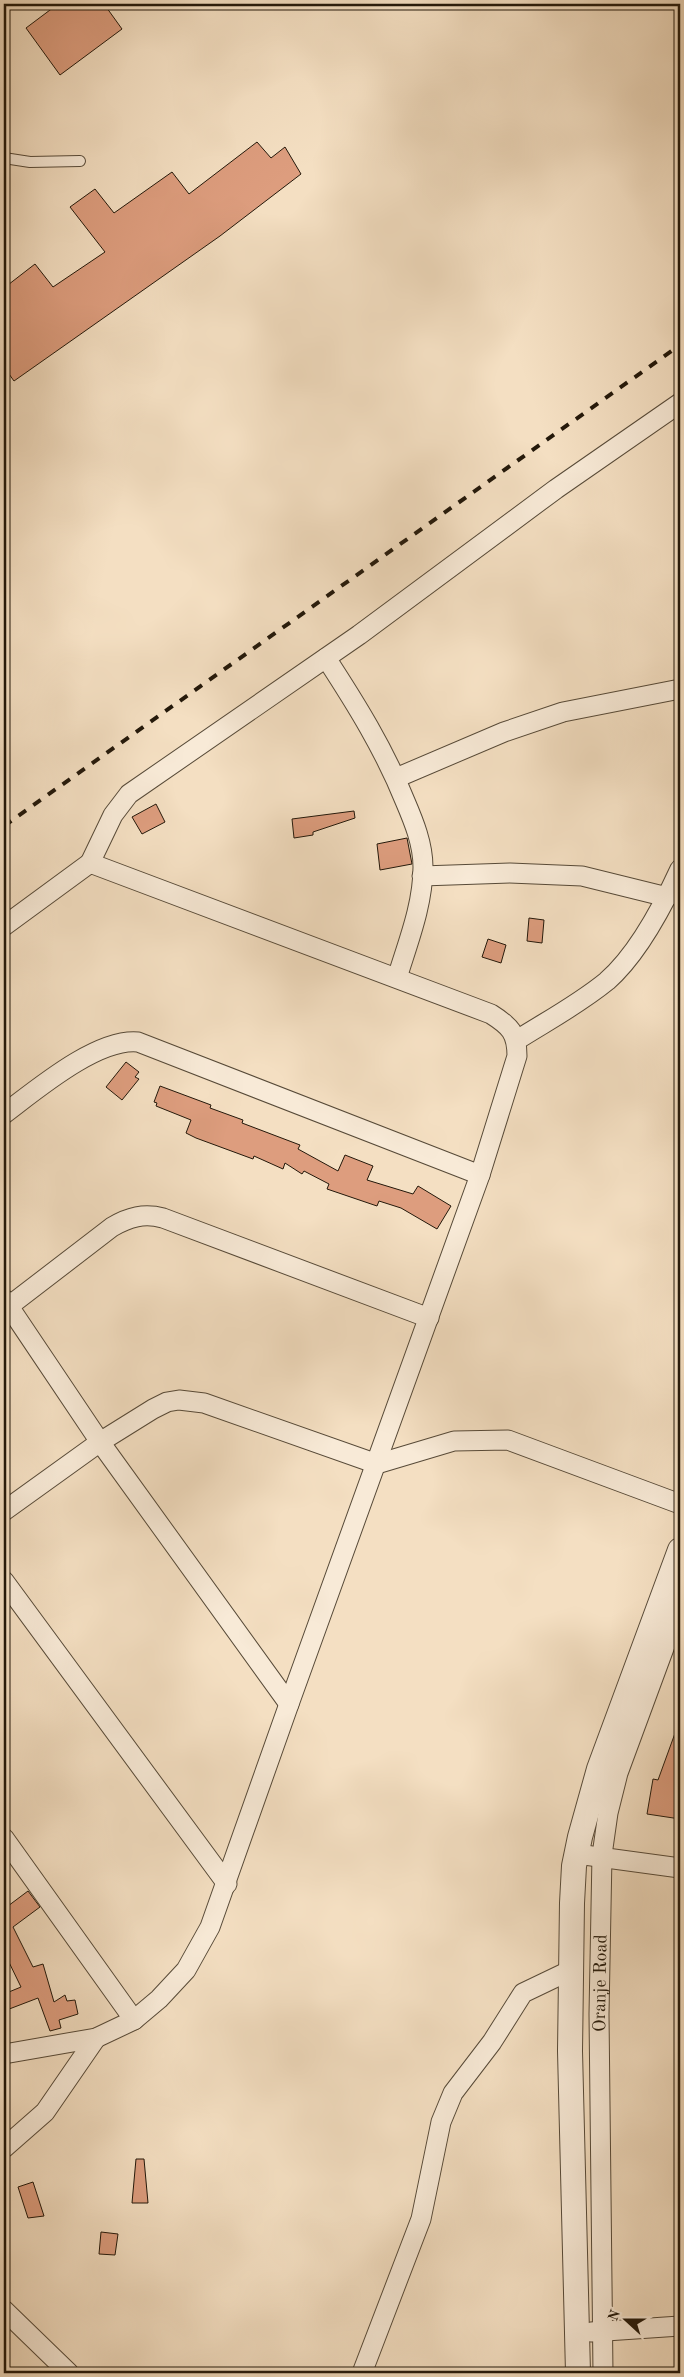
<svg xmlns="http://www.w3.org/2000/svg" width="684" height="2377" viewBox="0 0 684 2377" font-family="'Old Standard TT',serif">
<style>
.building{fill:#dd9d7e;stroke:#23180a}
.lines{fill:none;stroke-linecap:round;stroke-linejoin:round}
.service-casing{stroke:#574a38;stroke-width:12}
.minor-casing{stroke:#574a38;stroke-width:21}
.tertiary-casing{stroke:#574a38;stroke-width:26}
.service{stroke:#f8ead7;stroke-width:10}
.minor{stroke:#f8ead7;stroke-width:19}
.tertiary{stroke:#f8ead7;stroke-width:24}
.rail{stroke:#23180a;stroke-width:4;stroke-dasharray:9 9;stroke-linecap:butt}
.labels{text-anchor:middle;stroke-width:4;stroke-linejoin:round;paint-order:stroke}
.street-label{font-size:18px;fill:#23180a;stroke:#f8ead7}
</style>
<rect width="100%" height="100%" fill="#f4dfc2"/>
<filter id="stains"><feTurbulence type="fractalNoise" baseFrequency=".004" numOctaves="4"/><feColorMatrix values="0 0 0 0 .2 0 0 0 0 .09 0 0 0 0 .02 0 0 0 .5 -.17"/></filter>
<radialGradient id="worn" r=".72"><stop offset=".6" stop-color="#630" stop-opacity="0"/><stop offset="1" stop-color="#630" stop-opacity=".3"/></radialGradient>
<path class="building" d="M 58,4 L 104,4 L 122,29 L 60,75 L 26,28 Z
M 257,142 L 271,158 L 285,147 L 301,174 L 220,236 L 14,381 L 4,367 L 4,288 L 35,264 L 53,287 L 105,252 L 70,207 L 95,189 L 114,213 L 172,172 L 189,194 Z
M 156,804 L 165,822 L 142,834 L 132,817 Z
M 354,811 L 355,818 L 313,832 L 313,835 L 294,838 L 292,819 Z
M 407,838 L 412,864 L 380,870 L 377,844 Z
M 529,918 L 544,920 L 542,943 L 527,941 Z
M 488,939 L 506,945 L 501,963 L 482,957 Z
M 126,1062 L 139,1072 L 135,1077 L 139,1079 L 122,1100 L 106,1087 Z
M 160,1086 L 211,1105 L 210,1108 L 243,1120 L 242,1123 L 300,1145 L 298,1149 L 338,1171 L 345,1155 L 373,1166 L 367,1180 L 413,1194 L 418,1186 L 451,1206 L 437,1229 L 401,1208 L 379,1201 L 377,1206 L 327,1189 L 329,1184 L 304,1171 L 302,1174 L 285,1163 L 283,1169 L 254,1156 L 253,1159 L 196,1138 L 186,1133 L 191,1120 L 156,1106 L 157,1103 L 154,1102 Z
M 678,1725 L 680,1725 L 680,1819 L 647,1814 L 653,1779 L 658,1780 Z
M 28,1891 L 40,1907 L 13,1927 L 33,1967 L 43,1964 L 54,2002 L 65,1995 L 67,2001 L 75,2000 L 78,2014 L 59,2020 L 61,2028 L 50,2031 L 38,1998 L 4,2011 L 4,1994 L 21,1987 L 4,1952 L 4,1909 Z
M 136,2159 L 144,2159 L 148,2203 L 132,2203 Z
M 33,2182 L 44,2216 L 28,2218 L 18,2187 Z
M 101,2232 L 118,2234 L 115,2255 L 99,2254 Z"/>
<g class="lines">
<g class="service-casing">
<path id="service" d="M 4,158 L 30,162 L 80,161"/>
</g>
<g class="minor-casing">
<g id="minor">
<path d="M 326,658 C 356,704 384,749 405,801 C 414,822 423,844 423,867 C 423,905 408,942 397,978"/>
<path d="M 396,778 L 504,732 L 563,712 L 680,689"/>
<path d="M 90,863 L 113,815 L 129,794 L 359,635 L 556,489 L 680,403"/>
<path d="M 422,876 L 510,873 L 582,876 L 667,897"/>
<path d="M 4,926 L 90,863 L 491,1014 C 510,1026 517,1033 517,1056 L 480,1175 L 289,1704 L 210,1927 L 186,1970 L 159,1999 L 134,2020 L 96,2038 L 4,2054"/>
<path d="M 517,1040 C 547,1021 579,1004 607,981 C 638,954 663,906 680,869"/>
<path d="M 4,1114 C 36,1090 97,1038 138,1042 L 480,1175"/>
<path d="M 4,1299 L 100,1442 L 289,1704"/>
<path d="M 4,1310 L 112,1227 C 129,1217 144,1213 163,1218 L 429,1318"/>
<path d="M 4,1511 L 100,1442 L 153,1409 L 167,1402 L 179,1400 L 204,1403 L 377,1464 L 454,1441 L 508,1440 L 680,1504"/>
<path d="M 4,1581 L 227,1884"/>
<path d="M 4,1838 L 134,2020"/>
<path d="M 577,1854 L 680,1868"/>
<path d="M 4,2148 L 45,2112 L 96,2038"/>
<path d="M 4,2310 L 69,2373"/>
<path d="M 591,2332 L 680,2326"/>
<path d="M 362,2373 L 421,2219 L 441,2122 L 453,2093 L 492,2042 L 523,1993 L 571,1970"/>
<path id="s1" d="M 603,2373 L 599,2014 L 602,1855 L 608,1813 L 618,1773 L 680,1605"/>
</g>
</g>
<g class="tertiary-casing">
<path id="tertiary" d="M 578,2373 L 570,2051 L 572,1903 L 574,1866 L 580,1837 L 599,1769 L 680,1550"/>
</g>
<use href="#service" class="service"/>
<use href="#minor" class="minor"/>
<use href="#tertiary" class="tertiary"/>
<path class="rail" d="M 4,826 L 680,345"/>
</g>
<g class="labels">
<g class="street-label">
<text dy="6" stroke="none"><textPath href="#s1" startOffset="390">Oranje Road</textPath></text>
</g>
</g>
<rect width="684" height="2377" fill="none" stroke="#f4dfc2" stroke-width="20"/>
<rect x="5" y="5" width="674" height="2367" fill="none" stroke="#23180a" stroke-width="2.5"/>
<rect x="10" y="10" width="664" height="2357" fill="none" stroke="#23180a"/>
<g transform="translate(626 2320) rotate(291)" stroke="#f8ead7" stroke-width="4" paint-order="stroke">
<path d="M0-4L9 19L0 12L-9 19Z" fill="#23180a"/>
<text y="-8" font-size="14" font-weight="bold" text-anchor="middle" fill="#23180a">N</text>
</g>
<rect width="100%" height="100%" filter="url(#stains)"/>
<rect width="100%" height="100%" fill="url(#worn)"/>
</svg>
